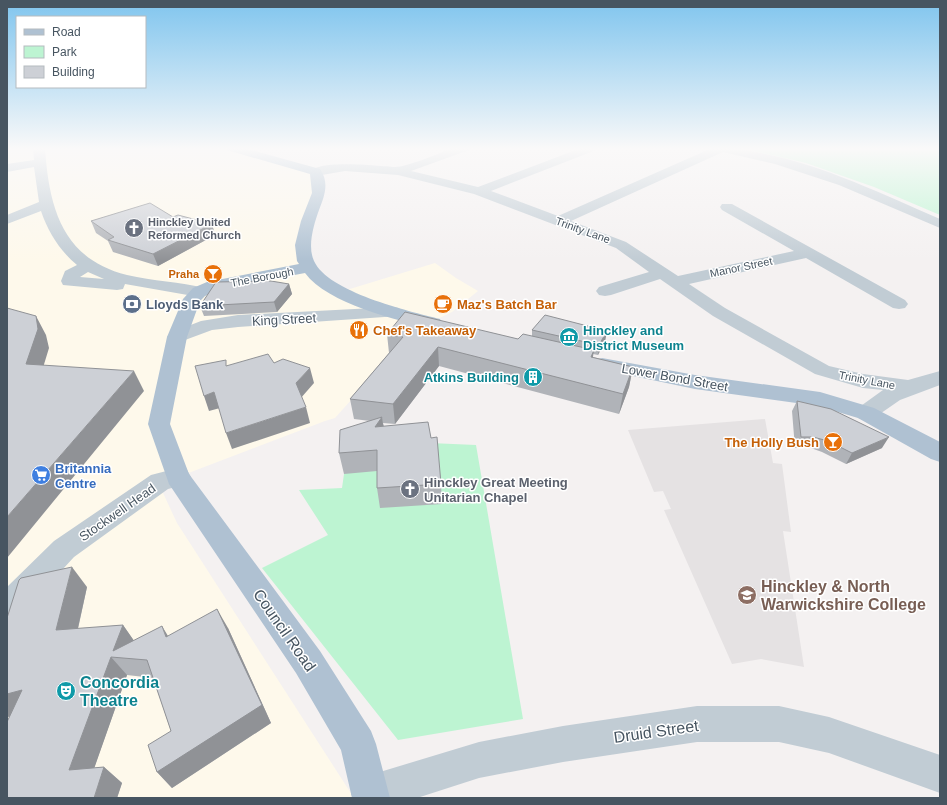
<svg xmlns="http://www.w3.org/2000/svg" width="947" height="805" viewBox="0 0 947 805" font-family="Arial,sans-serif">
<style>
.commercial{fill:#fef9eb}
.education{fill:#e5e2e3}
.green{fill:#bdf4d2}
.lines{fill:none;stroke-linecap:round;stroke-linejoin:round}
.minor{fill:#c1ccd4;fill-rule:evenodd}
.major{fill:#afc1d2;fill-rule:evenodd}
.wall{fill:#b0b3b8}
.shaded-wall{fill:#909296}
.building{fill:#cdd0d6;stroke:#909296}
.labels{text-anchor:middle;stroke-width:3;stroke-linejoin:round;paint-order:stroke}
.far-worship-label{font-size:11px;font-weight:bold;fill:#5b616d;stroke:#fff;text-anchor:start}
.far-street-label{font-size:11px;fill:#475561;stroke:#fff}
.far-food-label{font-size:11px;font-weight:bold;fill:#c56008;stroke:#fff;text-anchor:end}
.service-label{font-size:13px;font-weight:bold;fill:#4e5e75;stroke:#fff;text-anchor:start}
.food-label{font-size:13px;font-weight:bold;fill:#c56008;stroke:#fff;text-anchor:start}
.street-label{font-size:13px;fill:#475561;stroke:#fff}
.culture-label{font-size:13px;font-weight:bold;fill:#0d838f;stroke:#fff;text-anchor:start}
.shop-label{font-size:13px;font-weight:bold;fill:#366cbe;stroke:#fff;text-anchor:start}
.worship-label{font-size:13px;font-weight:bold;fill:#5b616d;stroke:#fff;text-anchor:start}
.near-education-label{font-size:16px;font-weight:bold;fill:#785e54;stroke:#fff;text-anchor:start}
.near-street-label{font-size:16px;fill:#475561;stroke:#fff}
.near-culture-label{font-size:16px;font-weight:bold;fill:#0d838f;stroke:#fff;text-anchor:start}
</style>
<rect width="100%" height="100%" fill="#f4f1f1"/>
<path class="commercial" d="M 7,148 L 231,148 L 316,172 L 304,256 L 340,292 L 435,263 L 456,278 L 478,291 L 452,312 L 413,331 L 335,418 L 325,421 L 178,477 L 157,480 L 177,523 L 354,798 L 7,798 Z"/>
<path class="education" d="M 765,419 L 773,463 L 782,464 L 791,532 L 783,531 L 804,667 L 761,659 L 732,664 L 664,510 L 671,509 L 663,491 L 654,492 L 628,430 Z"/>
<path class="green" d="M 748,148 L 940,148 L 940,215 L 874,187 L 806,163 L 754,151 Z
M 430,443 L 476,445 L 523,719 L 398,740 L 262,568 L 328,535 L 299,490 L 342,488 L 344,474 Z"/>
<g class="lines">
<path class="minor" d="M 33,148 L 45,148 C 49,207 62,259 127,275 C 153,281 180,282 205,288 L 208,292 L 205,296 L 199,297 L 125,284 L 123,289 L 117,290 L 63,285 L 61,281 L 65,271 L 77,265 C 60,251 48,232 41,211 L 7,224 L 7,215 L 39,202 L 34,167 L 7,172 L 7,164 L 34,160 ZM 88,272 L 104,279 L 80,277 Z
M 453,148 L 471,148 L 469,150 L 411,171 L 478,187 L 581,148 L 591,148 L 593,150 L 591,152 L 491,191 L 558,216 L 712,148 C 789,148 871,189 940,219 L 940,228 L 839,185 L 775,164 L 723,152 L 571,221 L 626,242 L 678,276 L 794,251 L 722,210 L 720,207 L 722,204 L 732,204 L 905,300 L 908,304 L 905,308 L 899,309 L 893,308 L 806,258 L 689,284 L 725,308 L 829,366 L 863,374 L 908,380 L 940,371 L 940,385 L 900,400 L 874,418 L 866,421 L 858,418 L 855,413 L 858,408 L 883,390 L 863,388 L 815,374 L 713,316 L 660,279 L 611,295 L 605,296 L 599,295 L 596,291 L 599,287 L 649,272 L 616,248 L 474,194 L 398,175 L 345,171 L 316,176 L 310,172 C 319,159 379,166 395,167 C 407,167 440,153 453,148 Z
M 393,307 L 399,308 L 402,312 L 399,316 L 238,327 L 212,330 L 177,343 L 170,341 L 167,337 L 170,333 L 201,321 L 238,315 Z
M 178,468 L 187,470 L 191,477 L 187,484 L 168,489 L 74,557 L 18,618 L 7,622 L 7,587 L 54,541 L 151,475 Z
M 697,706 L 779,706 L 829,717 L 940,755 L 940,793 L 829,753 L 779,742 L 697,742 L 563,762 L 479,778 L 417,798 L 353,798 L 351,794 L 356,780 L 370,775 L 479,742 L 563,726 Z"/>
<path class="major" d="M 225,148 L 244,148 L 320,169 C 330,183 324,197 319,210 C 314,224 307,246 314,261 C 328,292 408,311 440,319 L 442,323 L 440,327 L 433,329 C 397,320 328,304 305,273 L 217,290 L 205,296 L 200,301 L 187,337 L 170,424 L 189,474 L 320,651 L 371,731 L 376,744 L 390,798 L 352,798 L 341,750 L 296,673 L 169,484 L 148,424 L 167,337 L 183,299 L 193,288 L 207,282 L 299,264 L 297,261 L 295,245 L 301,221 L 312,193 L 310,174 L 227,150 Z
M 602,358 L 695,375 L 820,392 L 874,408 L 940,442 L 940,462 L 931,459 L 858,418 L 818,406 L 695,389 L 595,368 L 592,364 L 595,360 Z"/>
</g>
<path class="wall" d="M 173,217 L 212,224 L 215,235 L 158,266 L 113,252 L 108,241 L 96,233 L 91,221 Z
M 289,284 L 292,294 L 277,312 L 204,316 L 200,306 Z
M 532,330 L 607,331 L 605,341 L 598,355 L 593,354 L 593,357 L 633,367 L 629,387 L 619,414 L 439,366 L 395,424 L 383,423 L 384,426 L 441,484 L 442,504 L 380,508 L 377,488 L 377,471 L 344,474 L 339,453 L 370,421 L 354,419 L 350,399 L 389,353 L 387,334 L 518,339 L 532,336 Z
M 797,401 L 882,448 L 846,464 L 822,452 L 808,447 L 795,448 L 792,411 Z
M 87,587 L 78,629 L 123,625 L 134,641 L 228,628 L 271,723 L 172,788 L 157,772 L 171,731 L 153,678 L 127,675 L 94,768 L 104,767 L 122,783 L 117,798 L 9,717 L 7,717 L 7,618 Z"/>
<path class="shaded-wall" d="M 212,224 L 215,235 L 158,266 L 153,254 Z
M 289,284 L 292,294 L 277,312 L 274,302 Z
M 36,316 L 46,335 L 49,348 L 38,384 L 26,364 Z
M 607,331 L 605,341 L 598,355 L 599,345 Z
M 438,347 L 439,366 L 395,424 L 393,404 Z
M 594,350 L 591,370 L 591,357 Z
M 633,367 L 629,387 L 619,414 L 623,394 Z
M 310,368 L 314,383 L 300,399 L 296,383 Z
M 134,371 L 144,391 L 7,558 L 7,517 Z
M 214,392 L 220,408 L 209,411 L 204,396 Z
M 306,407 L 310,423 L 232,449 L 226,433 Z
M 382,417 L 385,438 L 375,427 Z
M 889,437 L 882,448 L 846,464 L 852,453 Z
M 72,567 L 87,587 L 73,650 L 56,630 Z
M 217,609 L 228,628 L 271,723 L 172,788 L 157,772 Z
M 123,625 L 137,645 L 113,651 Z
M 162,626 L 174,646 L 166,637 Z
M 111,657 L 127,675 L 88,786 L 69,770 Z
M 22,690 L 42,708 L 7,717 L 7,694 Z
M 104,767 L 122,783 L 117,798 L 94,798 Z"/>
<path class="building" d="M 150,203 L 173,217 L 178,215 L 212,224 L 153,254 L 108,240 L 114,237 L 91,221 Z
M 271,281 L 289,284 L 274,302 L 200,306 L 216,282 Z
M 7,308 L 36,316 L 38,329 L 26,364 L 134,371 L 7,517 Z
M 405,312 L 518,339 L 523,334 L 594,350 L 591,357 L 633,367 L 623,394 L 438,347 L 393,404 L 350,399 L 403,337 L 387,334 Z
M 545,315 L 607,331 L 599,345 L 532,330 Z
M 268,354 L 274,363 L 283,359 L 310,368 L 296,383 L 306,407 L 226,433 L 214,392 L 204,396 L 195,366 L 226,360 L 226,366 Z
M 797,401 L 831,409 L 889,437 L 852,453 L 828,441 L 813,437 L 801,437 Z
M 382,417 L 375,427 L 428,422 L 431,438 L 437,437 L 441,484 L 377,488 L 377,450 L 339,453 L 340,430 Z
M 72,567 L 56,630 L 123,625 L 113,651 L 162,626 L 166,637 L 217,609 L 262,705 L 157,772 L 148,745 L 171,731 L 147,660 L 111,657 L 69,770 L 104,767 L 94,798 L 7,798 L 7,722 L 22,690 L 7,694 L 7,618 L 19,580 L 21,578 Z"/>
<linearGradient id="sky" x2="0" y2="1"><stop stop-color="#80c5ee"/><stop offset="0.57" stop-color="#faf9f9"/><stop offset="1" stop-color="#faf9f9" stop-opacity="0"/></linearGradient>
<rect width="947" height="261" fill="url(#sky)"/>
<defs>
<g id="church-disc" transform="scale(1)"><circle r="9.5" fill="#6b7280" stroke="#fff"/><path d="M-1.2-6h2.4v3.5h3.3v2.4h-3.3V6h-2.4V-.1h-3.3v-2.4h3.3Z" fill="#fff"/></g>
<g id="bar-disc" transform="scale(1)"><circle r="9.5" fill="#e8710a" stroke="#fff"/><path d="M-6-5H6L.8 .8V4.5H3.5V6h-7V4.5H-.8V.8Z" fill="#fff"/></g>
<g id="bank-disc" transform="scale(1)"><circle r="9.5" fill="#5c6f8a" stroke="#fff"/><path d="M-6-4H6V4H-6ZM0-2.3a2.3 2.3 0 1 0 0 4.6a2.3 2.3 0 1 0 0-4.6Z" fill="#fff"/></g>
<g id="cafe-disc" transform="scale(1)"><circle r="9.5" fill="#e8710a" stroke="#fff"/><path d="M-5.5-4.5H6V0H3Q3 3.5 0 3.5H-2.5Q-5.5 3.5-5.5 0ZM3-3.2v2h1.7v-2ZM-6 4.5H4V6H-6Z" fill="#fff"/></g>
<g id="restaurant-disc" transform="scale(1)"><circle r="9.5" fill="#e8710a" stroke="#fff"/><path d="M-5-6h1v4h1v-4h1v4h1v-4h1v5L-1.5 .5V6h-2V.5L-5-1ZM5-6V6H3V1.5H1.5Q1.5-4 5-6Z" fill="#fff"/></g>
<g id="museum-disc" transform="scale(1)"><circle r="9.5" fill="#0f9aa8" stroke="#fff"/><path d="M0-6L6-3V-2H-6V-3ZM-5-1h2V3h-2ZM-1-1h2V3h-2ZM3-1h2V3H3ZM-6 4H6V6H-6Z" fill="#fff"/></g>
<g id="building-disc" transform="scale(1)"><circle r="9.5" fill="#0f9aa8" stroke="#fff"/><path d="M-4-6H4V6H1V3H-1V6H-4ZM-2.5-4.3h1.7v1.8h-1.7ZM.8-4.3h1.7v1.8H.8ZM-2.5-1h1.7V.8h-1.7ZM.8-1h1.7V.8H.8Z" fill="#fff"/></g>
<g id="supermarket-disc" transform="scale(1)"><circle r="9.5" fill="#3f7fe0" stroke="#fff"/><path d="M-6-5.5h2.5l.6 2H6L4.5 2H-2.5L-4.4-4H-6ZM-1.5 3.2a1.3 1.3 0 1 0 .1 0ZM3 3.2a1.3 1.3 0 1 0 .1 0Z" fill="#fff"/></g>
<g id="university-disc" transform="scale(1)"><circle r="9.5" fill="#8d6e63" stroke="#fff"/><path d="M0-5L7-2L0 1L-7-2ZM-4 1L0 2.5L4 1V4Q0 6-4 4Z" fill="#fff"/></g>
<g id="theatre-disc" transform="scale(1)"><circle r="9.5" fill="#0f9aa8" stroke="#fff"/><path d="M-5-5.5Q0-4 5-5.5V0Q5 5 0 6Q-5 5-5 0ZM-3.3-2.5H-1v1.5H-3.3ZM1-2.5H3.3v1.5H1ZM-2.8 1Q0 5.5 2.8 1Z" fill="#fff"/></g>
</defs>
<g fill-rule="evenodd">
<use href="#church-disc" x="134" y="228"/>
<use href="#bar-disc" x="213" y="274"/>
<use href="#bank-disc" x="132" y="304"/>
<use href="#cafe-disc" x="443" y="304"/>
<use href="#restaurant-disc" x="359" y="330"/>
<use href="#museum-disc" x="569" y="337"/>
<use href="#building-disc" x="533" y="377"/>
<use href="#bar-disc" x="833" y="442"/>
<use href="#supermarket-disc" x="41" y="475"/>
<use href="#church-disc" x="410" y="489"/>
<use href="#university-disc" x="747" y="595"/>
<use href="#theatre-disc" x="66" y="691"/>
</g>
<g class="labels">
<g class="far-worship-label">
<text x="148" y="226">Hinckley United<tspan x="148" dy="13">Reformed Church</tspan></text>
</g>
<g class="far-street-label">
<text transform="translate(583 230) rotate(20)" y="4">Trinity Lane</text>
<text transform="translate(741 267) rotate(-12)" y="4">Manor Street</text>
<text transform="translate(262 277) rotate(-11)" y="4">The Borough</text>
<text transform="translate(867 380) rotate(11)" y="4">Trinity Lane</text>
</g>
<g class="far-food-label">
<text x="199" y="278">Praha</text>
</g>
<g class="service-label">
<text x="146" y="309">Lloyds Bank</text>
</g>
<g class="food-label">
<text x="457" y="309">Maz's Batch Bar</text>
<text x="373" y="335">Chef's Takeaway</text>
<text x="819" y="447" text-anchor="end">The Holly Bush</text>
</g>
<g class="street-label">
<text transform="translate(284 319) rotate(-3)" y="5">King Street</text>
<text transform="translate(675 377) rotate(10)" y="5">Lower Bond Street</text>
<text transform="translate(117 512) rotate(-35)" y="5">Stockwell Head</text>
</g>
<g class="culture-label">
<text x="583" y="335">Hinckley and<tspan x="583" dy="15">District Museum</tspan></text>
<text x="519" y="382" text-anchor="end">Atkins Building</text>
</g>
<g class="shop-label">
<text x="55" y="473">Britannia<tspan x="55" dy="15">Centre</tspan></text>
</g>
<g class="worship-label">
<text x="424" y="487">Hinckley Great Meeting<tspan x="424" dy="15">Unitarian Chapel</tspan></text>
</g>
<g class="near-education-label">
<text x="761" y="592">Hinckley &amp; North<tspan x="761" dy="18">Warwickshire College</tspan></text>
</g>
<g class="near-street-label">
<text transform="translate(285 630) rotate(55)" y="6">Council Road</text>
<text transform="translate(656 731) rotate(-8)" y="6">Druid Street</text>
</g>
<g class="near-culture-label">
<text x="80" y="688">Concordia<tspan x="80" dy="18">Theatre</tspan></text>
</g>
</g>
<rect width="947" height="805" fill="none" stroke="#475561" stroke-width="16"/>
<rect x="16" y="16" width="130" height="72" fill="#ffffff" stroke="#b5bbc0"/>
<rect x="24" y="29" width="20" height="6" fill="#afc1d2" stroke="#b5bbc0"/>
<text x="52" y="36" font-size="12" fill="#475561">Road</text>
<rect x="24" y="46" width="20" height="12" fill="#bdf4d2" stroke="#b5bbc0"/>
<text x="52" y="56" font-size="12" fill="#475561">Park</text>
<rect x="24" y="66" width="20" height="12" fill="#cdd0d6" stroke="#b5bbc0"/>
<text x="52" y="76" font-size="12" fill="#475561">Building</text>
</svg>
